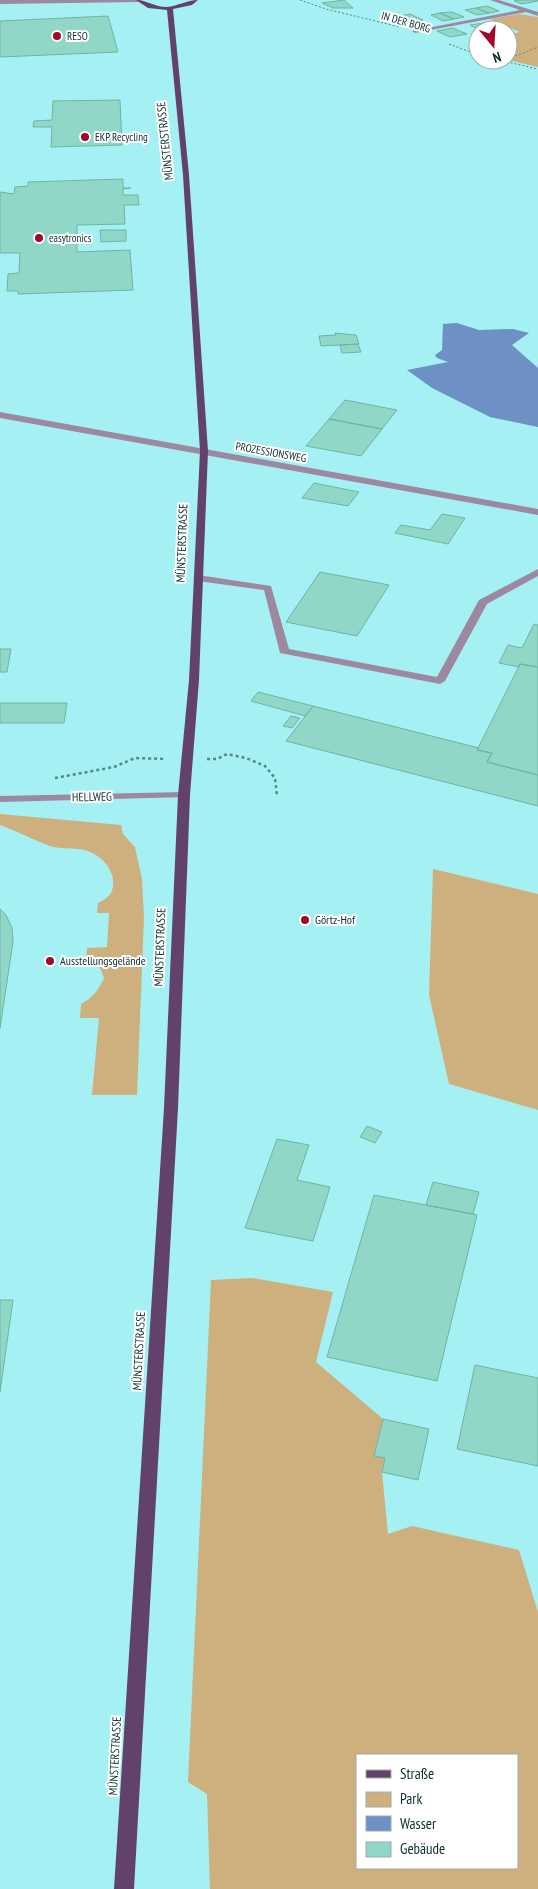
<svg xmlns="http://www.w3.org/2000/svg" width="538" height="1889" viewBox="0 0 538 1889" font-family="'PT Sans Narrow',sans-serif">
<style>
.green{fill:#ceb07f;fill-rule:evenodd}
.water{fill:#6d90c5}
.building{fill:#91d7c7;stroke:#6eb4a5}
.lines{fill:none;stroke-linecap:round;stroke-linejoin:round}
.path-far1{stroke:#54888a;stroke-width:1;stroke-dasharray:2 2;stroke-linecap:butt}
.path{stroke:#54888a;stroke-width:2.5;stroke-dasharray:3 3;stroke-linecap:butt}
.minor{fill:#9c89a1;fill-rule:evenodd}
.major{fill:#62426a;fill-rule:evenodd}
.poi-dot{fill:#a3052b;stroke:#fff;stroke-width:2}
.labels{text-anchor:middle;stroke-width:4;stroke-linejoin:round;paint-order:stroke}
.far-street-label{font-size:11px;fill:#0e2e2f;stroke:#fff}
.far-poi-label{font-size:11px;fill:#0e2e2f;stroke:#fff;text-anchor:start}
.street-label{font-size:12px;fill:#0e2e2f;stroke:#fff}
.poi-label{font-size:12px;fill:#0e2e2f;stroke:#fff;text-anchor:start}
</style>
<rect width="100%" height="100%" fill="#a5f0f3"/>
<path class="green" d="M 519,14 L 538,17 L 538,67 L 508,60 L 508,35 L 520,32 L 490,19 Z
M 0,814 L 121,825 L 123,834 L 135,847 L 142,879 L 144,917 L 137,1095 L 92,1095 L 99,1018 L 80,1018 L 81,1004 C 93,998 99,989 104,978 L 100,968 L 86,959 L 87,948 L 107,947 L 109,913 L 97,913 L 98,903 C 109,898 114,893 113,880 C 111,863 94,850 78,849 C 68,848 59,849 50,846 C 33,840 17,831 0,825 Z
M 433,869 L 538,894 L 538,1110 L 449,1084 L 429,995 Z
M 252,1278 L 333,1292 L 316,1362 L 383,1419 L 374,1456 L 385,1458 L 382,1472 L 388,1534 L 412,1526 L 519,1550 L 538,1612 L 538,1889 L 210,1889 L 207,1794 L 188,1782 L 211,1280 ZM 357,1755 L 517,1755 L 517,1868 L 357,1868 Z"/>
<path class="water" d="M 457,323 L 479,330 L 513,329 L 529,333 L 512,345 L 538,368 L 538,427 L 490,417 L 432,388 L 407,370 L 448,362 L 437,358 L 435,355 L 442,350 L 443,324 Z"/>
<path class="building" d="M 344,0 L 353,8 L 333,8 L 322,3 Z
M 519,0 L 538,0 L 538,1 L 522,4 L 514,1 Z
M 487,6 L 499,11 L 489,13 L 476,8 Z
M 476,8 L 489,13 L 477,15 L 465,10 Z
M 452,12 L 464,17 L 454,19 L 440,13 Z
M 440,13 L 454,19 L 443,21 L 431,15 Z
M 410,14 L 423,20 L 406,23 L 398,19 L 393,20 L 388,18 Z
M 108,16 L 118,52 L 0,57 L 0,21 Z
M 485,23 L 491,26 L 501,28 L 480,30 L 470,25 Z
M 453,28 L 467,34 L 450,37 L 437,31 Z
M 120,100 L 122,145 L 51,147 L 52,127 L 33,127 L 34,121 L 52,120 L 53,101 Z
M 123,179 L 123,188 L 131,188 L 123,189 L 123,195 L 138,195 L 139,205 L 124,205 L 125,224 L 77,225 L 77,252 L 130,250 L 133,290 L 18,294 L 18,291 L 7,291 L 8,274 L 19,273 L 20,253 L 0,253 L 0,192 L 14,194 L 15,187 L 28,186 L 28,182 Z
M 100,230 L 126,230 L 126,241 L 101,242 Z
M 335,333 L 356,335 L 359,344 L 321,346 L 319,336 L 336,335 Z
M 358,344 L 361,352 L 342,353 L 340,345 Z
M 345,400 L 397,410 L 382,429 L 329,419 Z
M 329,419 L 382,429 L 361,456 L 306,446 Z
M 314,483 L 359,492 L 348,506 L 302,498 Z
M 442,514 L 465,518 L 448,544 L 395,533 L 401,525 L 430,530 Z
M 320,572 L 389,585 L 357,636 L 286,622 Z
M 534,624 L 538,625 L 538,667 L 520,664 L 519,667 L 499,663 L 508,645 L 522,648 Z
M 0,649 L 11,649 L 7,672 L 0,672 Z
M 520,664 L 538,667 L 538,775 L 487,762 L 492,753 L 477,750 Z
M 258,692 L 313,706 L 305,716 L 251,701 Z
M 0,703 L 67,703 L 64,723 L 0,723 Z
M 313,706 L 479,748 L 477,750 L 492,753 L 487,762 L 538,775 L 538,806 L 286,741 Z
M 291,716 L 300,718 L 292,728 L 283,726 Z
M 0,909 L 6,915 L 12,928 L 13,942 L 0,1028 Z
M 367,1126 L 382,1132 L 375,1143 L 360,1137 Z
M 277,1139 L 309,1145 L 297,1180 L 330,1187 L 313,1241 L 245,1228 Z
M 433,1182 L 479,1192 L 473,1214 L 426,1205 Z
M 374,1195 L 477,1215 L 437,1381 L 327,1357 Z
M 0,1300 L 13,1300 L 0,1392 Z
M 475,1365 L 538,1378 L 538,1466 L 457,1449 Z
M 383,1419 L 429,1429 L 418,1480 L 382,1472 L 385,1458 L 374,1456 Z"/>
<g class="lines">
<path class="path-far1" d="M 300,0 L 326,9 L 400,27
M 449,44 L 478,55
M 508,59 L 538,47
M 499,60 L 538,69"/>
<path class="path" d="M 207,759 L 217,759 L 227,754 L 246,758 L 265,766 L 275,778 L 277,796
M 55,778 L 114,767 L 135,758 L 166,759"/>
<path class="minor" d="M 0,0 L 142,0 L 139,2 L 0,4 Z
M 490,0 L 499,0 L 538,12 L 538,16 L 526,12 L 415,33 L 412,31 L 520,10 Z
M 0,412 L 538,509 L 538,515 L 0,418 Z
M 538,569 L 538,576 L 487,604 L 445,681 L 440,684 L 280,653 L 264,590 L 198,581 L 193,578 L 198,575 L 271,586 L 289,649 L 437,677 L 479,600 Z
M 184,792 L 190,795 L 188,797 L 0,802 L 0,796 Z"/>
<path class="major" d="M 136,0 C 146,0 155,7 167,7 C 178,6 187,0 198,0 L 192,5 L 173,9 L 189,175 L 208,451 L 199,680 L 190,795 L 178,1108 L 134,1889 L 114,1889 L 164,1108 L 178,795 L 189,680 L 200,451 L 183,175 L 167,10 L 148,8 Z"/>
</g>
<g class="poi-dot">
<circle cx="57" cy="36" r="5"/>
<circle cx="85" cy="137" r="5"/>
<circle cx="39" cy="238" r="5"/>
<circle cx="305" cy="920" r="5"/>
<circle cx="50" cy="961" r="5"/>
</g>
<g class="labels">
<g class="far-street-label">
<text transform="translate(406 22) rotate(16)" y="4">IN DER BORG</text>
<text transform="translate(271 452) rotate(10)" y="4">PROZESSIONSWEG</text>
</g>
<g class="far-poi-label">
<text x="67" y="40">RESO</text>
<text x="95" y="141">EKP Recycling</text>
<text x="49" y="242">easytronics</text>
</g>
<g class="street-label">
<text transform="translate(165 141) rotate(-96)" y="4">MÜNSTERSTRASSE</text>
<text transform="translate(182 543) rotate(-88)" y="4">MÜNSTERSTRASSE</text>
<text transform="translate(92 797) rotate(-1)" y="4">HELLWEG</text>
<text transform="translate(160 947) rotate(-88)" y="4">MÜNSTERSTRASSE</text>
<text transform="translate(139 1351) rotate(-87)" y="4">MÜNSTERSTRASSE</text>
<text transform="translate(115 1756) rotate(-87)" y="4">MÜNSTERSTRASSE</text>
</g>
<g class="poi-label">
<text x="315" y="924">Görtz-Hof</text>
<text x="60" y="965">Ausstellungsgelände</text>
</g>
</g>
<rect x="356" y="1754" width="162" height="115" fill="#ffffff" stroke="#9fabac"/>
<rect x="366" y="1770" width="25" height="8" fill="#62426a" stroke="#9fabac"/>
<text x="400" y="1779" font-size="15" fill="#0e2e2f">Straße</text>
<rect x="366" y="1792" width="25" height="15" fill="#ceb07f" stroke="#9fabac"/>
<text x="400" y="1804" font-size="15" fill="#0e2e2f">Park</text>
<rect x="366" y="1816" width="25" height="15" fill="#6d90c5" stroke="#9fabac"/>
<text x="400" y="1829" font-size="15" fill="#0e2e2f">Wasser</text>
<rect x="366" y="1842" width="25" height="15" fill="#91d7c7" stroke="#9fabac"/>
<text x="400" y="1854" font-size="15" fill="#0e2e2f">Gebäude</text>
<g transform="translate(493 45) rotate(162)"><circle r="24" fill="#ffffff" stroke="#9fabac"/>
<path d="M0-4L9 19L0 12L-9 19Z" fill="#a3052b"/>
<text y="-8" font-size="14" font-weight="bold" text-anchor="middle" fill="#0e2e2f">N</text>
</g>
</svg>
